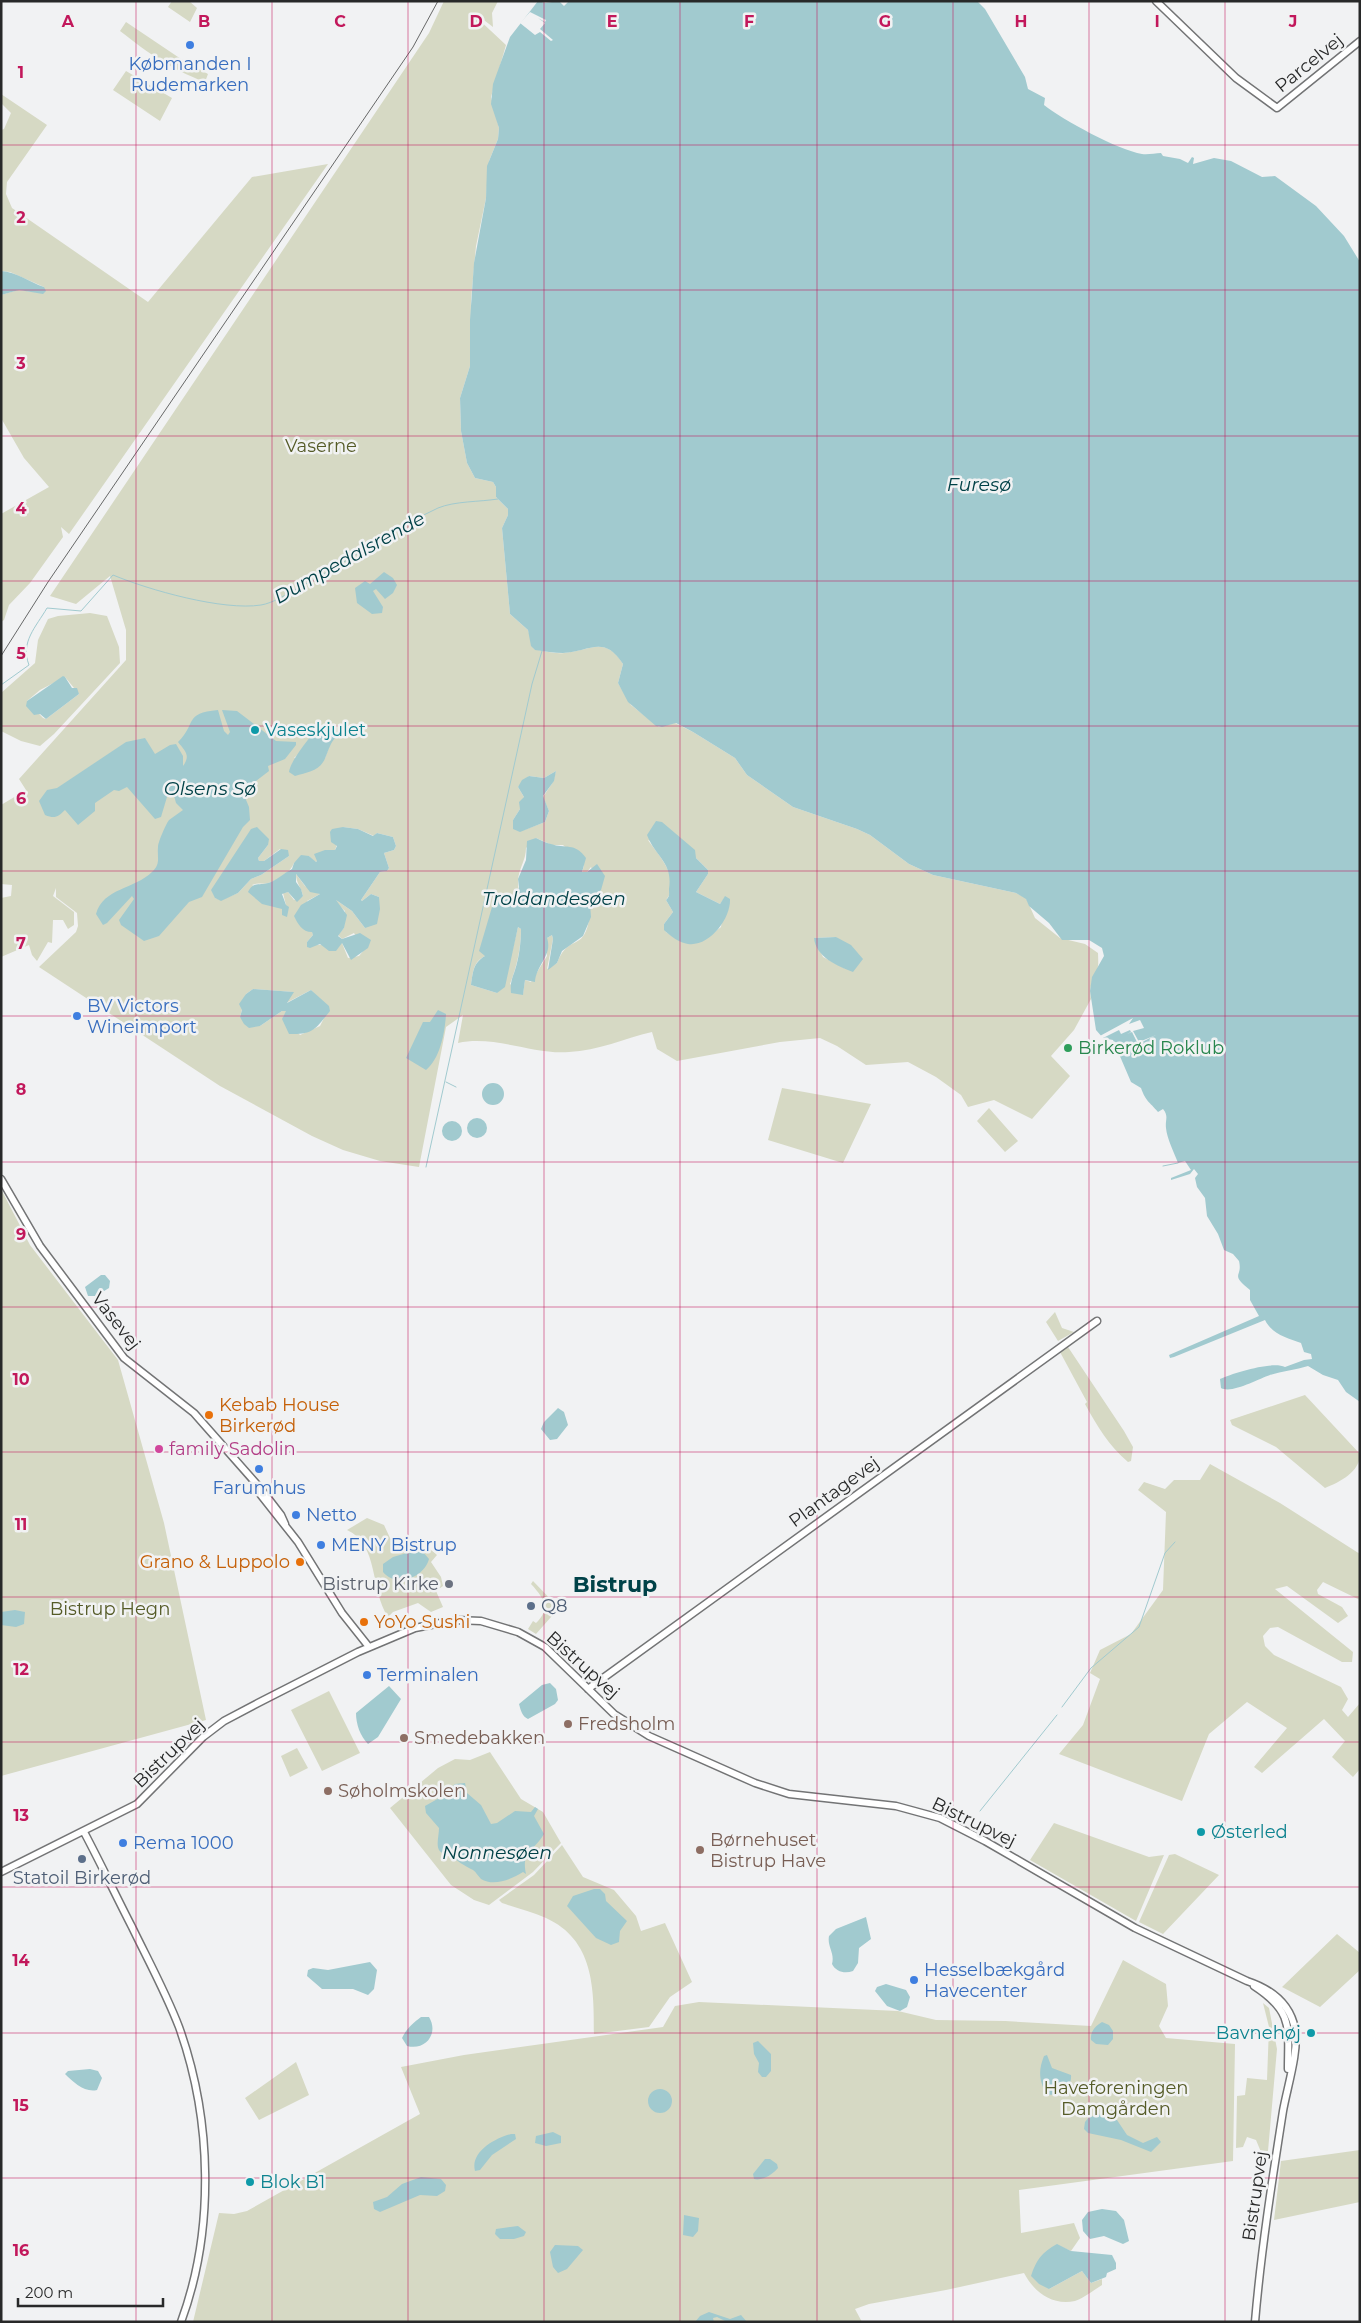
<svg xmlns="http://www.w3.org/2000/svg" width="1361" height="2323" viewBox="0 0 1361 2323" font-family="Montserrat,sans-serif">
<style>
.green{fill:#d6d9c4;fill-rule:evenodd}
.water{fill:#a1cacf}
.pier{fill:#f1f2f3}
.lines{fill:none;stroke-linecap:round;stroke-linejoin:round}
.stream{stroke:#a1cacf;stroke-width:1}
.secondary-casing{stroke:#737475;stroke-width:9}
.secondary{stroke:#fff;stroke-width:6}
.tram{stroke:#666767;stroke-width:1}
.grid{fill:none;stroke:#c2185b;stroke-width:1;stroke-opacity:0.55}
.shop-dot{fill:#3f7fe0;stroke:#f1f2f3;stroke-width:2}
.culture-dot{fill:#0f9aa8;stroke:#f1f2f3;stroke-width:2}
.leisure-dot{fill:#2e9e5b;stroke:#f1f2f3;stroke-width:2}
.food-dot{fill:#e8710a;stroke:#f1f2f3;stroke-width:2}
.hotel-dot{fill:#d1479c;stroke:#f1f2f3;stroke-width:2}
.worship-dot{fill:#6b7280;stroke:#f1f2f3;stroke-width:2}
.service-dot{fill:#5c6f8a;stroke:#f1f2f3;stroke-width:2}
.education-dot{fill:#8d6e63;stroke:#f1f2f3;stroke-width:2}
.labels{text-anchor:middle;stroke-width:5;stroke-linejoin:round;paint-order:stroke}
.street-label{font-size:18px;fill:#282929;stroke:#f1f2f3}
.shop-label{font-size:18px;fill:#366cbe;stroke:#f1f2f3;text-anchor:start}
.park-label{font-size:18px;fill:#555b27;stroke:#f1f2f3}
.culture-label{font-size:18px;fill:#0d838f;stroke:#f1f2f3;text-anchor:start}
.leisure-label{font-size:18px;fill:#27864d;stroke:#f1f2f3;text-anchor:start}
.food-label{font-size:18px;fill:#c56008;stroke:#f1f2f3;text-anchor:start}
.hotel-label{font-size:18px;fill:#b23c85;stroke:#f1f2f3;text-anchor:start}
.worship-label{font-size:18px;fill:#5b616d;stroke:#f1f2f3;text-anchor:end}
.service-label{font-size:18px;fill:#4e5e75;stroke:#f1f2f3;text-anchor:start}
.education-label{font-size:18px;fill:#785e54;stroke:#f1f2f3;text-anchor:start}
.water-label{font-size:19px;font-style:italic;fill:#004147;stroke:#f1f2f3}
.district-label{font-size:22px;font-weight:bold;fill:#004248;stroke:#f1f2f3}
.grid-label{font-size:16px;text-anchor:middle;font-weight:bold;fill:#c2185b;stroke:#f1f2f3;stroke-width:5;stroke-linejoin:round;paint-order:stroke}
</style>
<rect width="100%" height="100%" fill="#f1f2f3"/>
<path class="green" d="M 172,1 L 189,1 L 197,8 L 190,22 L 168,7 Z
M 444,1 L 498,1 L 492,13 L 493,27 L 476,14 L 475,16 L 506,45 L 491,97 L 499,128 L 498,139 L 489,161 L 486,198 L 476,246 L 471,300 L 470,366 L 460,398 L 461,431 L 467,463 L 475,478 L 493,482 L 496,487 L 496,497 L 508,509 L 508,515 L 502,528 L 510,614 L 528,630 L 534,649 C 543,651 555,654 564,653 C 590,651 605,635 623,664 L 618,683 L 631,705 L 659,727 L 675,723 L 693,732 L 735,758 L 747,775 L 793,807 L 857,829 L 870,835 L 909,864 L 933,875 L 1016,893 L 1026,898 L 1035,918 L 1060,938 L 1085,944 L 1098,953 C 1098,958 1099,965 1097,970 C 1092,981 1089,987 1091,999 L 1074,1030 L 1051,1056 L 1070,1076 L 1032,1119 L 994,1100 L 968,1107 L 961,1095 L 936,1077 L 908,1062 L 866,1065 L 837,1046 L 820,1038 L 780,1042 L 677,1061 L 657,1049 L 652,1032 C 625,1038 598,1051 569,1052 C 534,1055 495,1035 458,1043 L 463,1015 L 446,1027 L 419,1167 L 380,1161 L 343,1150 L 312,1136 L 220,1086 L 39,967 L 76,932 L 78,926 L 77,913 L 56,897 L 56,888 L 53,896 L 74,912 L 74,925 L 68,929 L 63,920 L 53,920 L 52,943 L 48,942 L 37,961 L 32,955 L 29,945 L 1,957 L 1,898 L 11,896 L 12,885 L 1,884 L 1,805 L 26,790 L 19,779 L 126,660 L 126,630 L 110,576 L 76,604 L 50,596 L 429,33 ZM 330,744 L 325,758 L 294,758 L 303,750 ZM 556,771 L 553,782 L 543,797 L 549,811 L 545,822 L 524,830 L 513,820 L 520,809 L 524,797 L 518,787 L 529,776 L 544,778 ZM 343,827 L 358,829 L 374,836 L 377,833 L 393,837 L 396,846 L 394,850 L 384,853 L 389,868 L 387,871 L 380,872 L 361,900 L 362,901 L 371,894 L 379,897 L 379,903 L 365,928 L 352,911 L 336,900 L 336,903 L 345,911 L 344,928 L 338,935 L 342,939 L 354,933 L 364,950 L 359,956 L 348,958 L 342,943 L 317,945 L 307,942 L 313,935 L 307,901 L 320,894 L 305,886 L 296,874 C 296,883 301,887 303,896 L 294,900 L 288,892 L 283,893 L 286,905 L 252,885 C 258,882 263,885 268,883 C 278,880 291,872 294,863 L 309,856 L 315,862 L 318,861 L 335,850 ZM 257,828 L 263,834 L 268,845 L 258,858 L 259,861 L 264,861 L 280,849 L 289,856 L 261,875 L 251,879 L 238,893 L 221,900 L 215,898 ZM 536,838 L 552,845 L 563,845 L 584,865 L 582,873 L 587,872 L 591,867 L 601,890 L 590,904 C 589,915 590,925 584,935 C 577,946 566,940 557,963 L 547,969 L 553,939 L 552,935 L 547,938 L 547,956 L 531,982 L 525,980 L 523,994 L 510,984 C 517,966 521,948 521,929 L 518,927 L 512,952 L 497,993 L 471,985 C 473,972 473,962 485,956 L 497,902 L 517,896 C 519,890 518,886 518,880 C 519,868 526,860 526,848 ZM 648,840 L 696,858 L 708,870 L 708,874 L 696,892 L 720,904 L 725,897 L 721,927 C 700,944 690,949 666,932 L 664,924 L 673,912 L 666,900 C 682,880 660,857 648,840 ZM 836,937 L 846,969 L 823,957 L 814,938 ZM 253,989 L 293,992 L 286,1003 L 311,990 L 317,997 L 325,1016 L 320,1026 L 300,1035 L 283,1017 L 287,1011 L 282,1011 L 260,1026 L 240,1017 L 246,994 Z
M 126,22 L 181,59 L 208,74 L 205,82 C 169,68 151,55 120,31 Z
M 126,71 L 172,98 L 160,121 L 113,90 Z
M 1,94 L 47,125 L 7,182 L 6,194 L 12,208 L 148,302 L 252,177 L 328,164 L 69,534 L 61,527 L 63,537 L 30,583 L 9,605 L 4,620 L 1,622 L 1,514 L 49,487 L 24,458 L 1,418 L 1,295 L 18,290 L 43,293 L 44,287 L 10,272 L 1,271 L 1,130 L 4,129 L 11,113 L 1,103 Z
M 90,613 L 107,616 L 119,647 L 120,663 L 54,734 L 40,746 L 21,741 L 1,731 L 1,693 L 35,663 L 38,640 L 48,619 L 58,616 ZM 65,677 L 79,694 L 46,719 L 43,718 L 27,701 L 40,690 Z
M 782,1088 L 871,1104 L 843,1163 L 768,1140 Z
M 989,1108 L 1018,1141 L 1005,1152 L 977,1121 Z
M 1,1189 L 30,1245 L 118,1360 L 164,1523 L 206,1720 L 1,1776 Z
M 1055,1312 L 1062,1328 L 1074,1332 L 1058,1341 L 1046,1322 Z
M 1068,1347 L 1124,1431 L 1133,1447 L 1131,1461 L 1128,1462 C 1109,1446 1097,1426 1085,1404 L 1087,1402 L 1060,1352 Z
M 1305,1395 L 1360,1454 C 1360,1472 1340,1482 1325,1488 L 1276,1447 L 1232,1425 L 1230,1420 Z
M 1210,1464 L 1280,1503 L 1360,1554 L 1360,1600 L 1323,1582 L 1317,1590 L 1318,1594 L 1342,1607 L 1348,1616 L 1338,1623 L 1287,1586 L 1275,1589 L 1353,1652 L 1352,1662 L 1342,1662 L 1278,1627 L 1270,1628 L 1263,1636 L 1265,1646 L 1274,1655 L 1341,1687 L 1348,1699 L 1342,1710 L 1348,1717 L 1360,1703 L 1360,1769 L 1353,1777 L 1332,1757 L 1345,1741 L 1324,1719 L 1262,1773 L 1254,1767 L 1287,1728 L 1247,1702 L 1209,1734 L 1182,1801 L 1059,1754 L 1083,1725 L 1100,1679 L 1090,1673 L 1100,1650 L 1131,1634 L 1163,1590 L 1166,1512 L 1138,1490 L 1144,1482 L 1165,1489 L 1174,1480 L 1200,1480 Z
M 367,1518 L 384,1525 L 390,1538 L 399,1548 C 414,1544 425,1543 437,1555 L 431,1562 L 441,1577 L 443,1586 L 436,1591 L 443,1607 L 431,1612 L 418,1603 L 393,1612 L 388,1617 C 370,1590 379,1544 347,1530 Z
M 533,1581 L 559,1608 L 536,1634 L 528,1629 L 533,1621 L 536,1623 C 551,1609 544,1598 531,1584 Z
M 329,1691 L 360,1753 L 322,1771 L 291,1710 Z
M 297,1748 L 308,1768 L 290,1777 L 281,1756 Z
M 490,1752 L 521,1799 L 543,1812 L 561,1843 L 533,1872 L 489,1905 L 474,1900 L 451,1885 L 390,1808 L 438,1768 L 455,1759 L 470,1760 Z
M 1054,1823 L 1149,1857 L 1164,1855 L 1136,1921 L 1030,1860 Z
M 562,1845 L 583,1877 L 614,1890 L 636,1916 L 641,1931 L 665,1923 L 692,1982 L 670,1997 L 649,2027 L 594,2034 C 594,1988 594,1940 546,1918 C 532,1912 516,1908 502,1903 L 499,1900 L 534,1875 Z
M 1175,1854 L 1219,1875 L 1163,1934 L 1139,1922 L 1169,1855 Z
M 1337,1934 L 1360,1953 L 1360,1970 L 1320,2007 L 1282,1987 Z
M 1123,1960 L 1166,1984 L 1168,2006 L 1159,2026 L 1166,2038 L 1235,2044 L 1233,2161 L 1019,2190 L 1021,2233 L 1074,2223 L 1080,2238 L 1071,2251 L 1057,2245 L 1049,2289 L 1082,2271 L 1091,2283 L 1102,2279 L 1102,2285 C 1094,2290 1084,2298 1075,2301 C 1052,2306 1034,2292 1024,2273 L 946,2290 L 869,2304 L 855,2309 L 862,2322 L 193,2322 L 219,2213 L 234,2214 L 247,2211 L 420,2114 L 401,2067 L 464,2055 L 663,2027 L 675,2006 L 699,2002 L 898,2011 L 936,2020 L 1005,2021 L 1091,2026 Z
M 1263,2003 L 1269,2008 L 1277,2049 L 1268,2151 L 1261,2152 L 1256,2140 L 1247,2137 L 1243,2147 L 1236,2148 L 1237,2096 L 1245,2095 L 1247,2078 L 1267,2080 L 1269,2027 Z
M 296,2062 L 309,2095 L 259,2120 L 245,2098 Z
M 1360,2150 L 1360,2202 L 1274,2220 L 1281,2161 Z"/>
<path class="water" d="M 538,1 L 545,3 L 559,1 L 564,6 L 569,1 L 977,1 L 985,9 L 1025,77 L 1028,89 L 1045,98 L 1044,105 C 1063,120 1118,150 1142,154 C 1148,155 1155,153 1161,153 L 1163,156 L 1180,159 L 1188,163 L 1192,157 L 1194,158 L 1193,164 L 1214,158 L 1231,161 L 1262,177 L 1275,176 L 1316,206 L 1344,236 L 1360,262 L 1360,1402 L 1346,1392 L 1338,1380 L 1323,1375 L 1308,1366 C 1296,1370 1282,1371 1270,1375 C 1258,1379 1232,1394 1221,1388 L 1220,1379 C 1233,1373 1272,1361 1285,1367 L 1304,1360 L 1312,1359 L 1311,1354 L 1304,1352 L 1301,1343 C 1287,1338 1272,1334 1265,1320 L 1174,1357 L 1170,1358 L 1169,1355 L 1259,1316 L 1250,1300 L 1250,1290 C 1229,1273 1243,1278 1239,1261 L 1233,1254 L 1224,1250 L 1218,1234 L 1207,1216 L 1205,1198 L 1197,1187 L 1195,1178 L 1198,1174 L 1194,1169 L 1190,1174 L 1171,1180 L 1171,1178 L 1191,1170 L 1185,1161 L 1178,1163 C 1174,1152 1167,1139 1166,1128 C 1165,1120 1169,1116 1163,1109 L 1158,1112 C 1149,1101 1146,1102 1141,1088 L 1131,1082 L 1113,1040 L 1103,1038 L 1096,1030 L 1090,991 L 1092,977 L 1104,956 L 1102,948 L 1089,940 L 1062,940 L 1049,923 L 1029,906 L 1026,899 L 1016,893 L 933,875 L 909,864 L 870,835 L 857,829 L 793,807 L 747,775 L 735,758 L 693,732 L 676,723 L 662,727 L 656,726 L 628,702 L 618,683 L 623,664 C 604,634 589,652 563,653 C 554,653 544,651 535,650 L 531,646 L 528,630 L 510,614 L 502,528 L 508,515 L 508,509 L 496,497 L 496,487 L 493,482 L 475,478 L 467,463 L 461,431 L 460,398 L 470,366 L 470,320 L 474,263 L 486,198 L 487,166 L 498,139 L 499,128 L 491,104 L 493,84 L 510,37 Z
M 1,271 C 17,272 29,282 44,287 L 46,291 L 43,294 L 19,290 L 1,295 Z
M 384,572 L 393,578 L 397,585 L 393,593 L 385,599 L 376,589 L 373,591 L 383,607 L 382,613 L 372,614 L 357,603 L 355,588 L 365,581 L 370,584 Z
M 63,676 L 65,677 L 72,688 L 77,688 L 79,694 L 46,719 L 40,714 L 34,715 L 26,706 L 27,701 Z
M 218,710 L 224,731 L 228,735 L 230,732 L 222,710 L 237,711 L 276,741 L 296,742 L 296,745 L 285,759 L 268,766 L 269,771 L 256,781 L 244,795 L 249,807 L 250,820 L 243,827 L 202,897 L 189,902 L 159,936 L 144,941 L 121,925 L 119,920 L 134,899 L 132,896 L 107,923 L 103,925 L 96,914 C 103,888 135,889 152,872 C 161,864 157,858 158,847 C 158,842 166,824 169,820 L 183,810 L 176,803 L 173,792 L 167,797 L 161,817 L 155,819 L 127,787 L 119,791 L 114,790 L 95,803 L 95,811 L 78,825 L 65,810 C 58,817 55,819 45,815 L 39,801 L 47,790 L 57,788 L 126,742 L 145,738 L 155,754 L 170,745 L 176,744 L 183,756 L 183,766 C 191,755 185,751 178,742 C 197,724 183,713 218,710 Z
M 316,730 L 334,733 L 335,738 C 330,744 329,749 326,756 C 321,771 308,772 295,776 L 289,772 C 290,762 308,739 316,730 Z
M 556,771 L 554,781 L 543,796 L 549,811 L 545,822 L 520,832 L 513,829 L 513,820 L 520,809 L 519,802 L 524,797 L 518,787 L 522,780 L 529,776 L 544,778 Z
M 656,821 L 662,822 L 695,850 L 696,858 L 708,870 L 708,874 L 696,892 L 720,904 L 725,896 L 730,899 C 731,918 710,947 688,944 C 680,943 670,936 664,930 L 664,924 L 673,912 L 666,900 C 670,896 669,895 669,889 C 673,862 656,858 647,835 Z
M 257,827 L 269,839 L 268,845 L 258,858 L 259,861 L 264,861 L 281,849 L 288,850 L 289,856 L 261,875 L 251,879 L 238,893 L 221,901 L 215,898 L 211,890 L 251,829 Z
M 343,827 L 358,829 L 373,836 L 377,833 L 393,837 L 396,846 L 394,850 L 384,853 L 389,868 L 387,871 L 380,872 L 361,900 L 362,901 L 371,894 L 379,897 L 380,909 L 377,924 L 365,928 L 352,911 L 336,900 L 347,915 L 344,928 L 338,936 L 342,939 L 360,933 L 371,940 L 368,948 L 351,960 L 342,943 L 336,951 L 329,951 L 320,944 L 310,948 L 307,947 L 307,942 L 313,935 L 312,932 C 302,932 298,924 294,916 L 301,905 L 320,894 L 310,892 L 296,874 L 296,882 L 301,889 L 303,896 L 297,902 L 288,892 L 282,894 L 286,905 L 289,907 L 287,917 L 282,915 L 282,909 L 262,904 L 248,892 C 254,881 257,886 268,883 C 276,881 284,873 292,869 L 294,863 L 301,855 L 309,856 L 316,862 L 317,861 L 314,854 L 325,850 L 335,850 L 337,846 L 331,842 L 330,832 L 332,829 Z
M 536,838 C 541,840 546,843 551,844 C 565,849 575,842 586,858 L 582,872 L 587,872 L 597,864 L 605,876 L 601,890 L 590,904 L 591,917 L 583,936 L 562,951 L 557,963 L 548,970 L 553,939 L 552,935 L 547,938 C 553,955 536,965 535,982 L 525,980 L 523,995 L 511,993 C 510,983 512,979 515,970 C 519,958 521,942 521,929 L 518,927 L 505,987 L 497,993 L 471,985 C 473,972 473,963 485,956 L 479,951 L 492,907 L 497,902 L 517,896 L 519,887 L 518,879 L 526,860 L 527,841 Z
M 836,937 L 851,945 L 863,959 L 853,972 C 837,966 816,957 814,938 Z
M 253,989 L 294,992 L 287,1003 L 311,990 L 329,1006 L 330,1011 C 316,1028 314,1035 289,1034 L 282,1019 L 286,1011 L 282,1011 L 260,1026 L 249,1028 L 244,1024 L 240,1017 L 242,1010 L 239,1004 L 246,994 Z
M 438,1010 L 446,1014 C 445,1032 440,1059 426,1070 L 406,1058 L 423,1022 L 430,1022 Z
M482 1094a11 11 0 1 1 22 0a11 11 0 1 1-22 0Z
M467 1128a10 10 0 1 1 20 0a10 10 0 1 1-20 0Z
M442 1131a10 10 0 1 1 20 0a10 10 0 1 1-20 0Z
M 101,1275 L 105,1275 L 110,1281 L 109,1288 L 96,1296 L 88,1296 L 85,1287 Z
M 558,1408 L 564,1412 L 568,1425 L 557,1439 L 550,1440 L 541,1429 L 544,1422 Z
M 417,1550 L 423,1552 L 429,1559 C 424,1578 396,1588 383,1572 L 383,1564 L 393,1557 Z
M 15,1610 L 25,1612 L 24,1624 L 16,1627 L 1,1625 L 1,1612 Z
M 550,1683 L 556,1689 L 558,1700 L 555,1704 L 528,1719 C 522,1716 521,1711 519,1704 L 542,1685 Z
M 389,1686 L 401,1699 L 378,1737 L 368,1744 C 360,1736 356,1724 356,1713 Z
M 465,1783 L 467,1793 L 481,1805 L 491,1824 L 497,1823 L 515,1811 L 531,1812 L 535,1807 L 538,1809 L 534,1816 L 544,1834 C 534,1851 521,1852 526,1874 L 523,1872 C 512,1879 494,1887 481,1879 C 478,1876 476,1872 473,1870 C 463,1865 458,1862 450,1854 C 432,1855 439,1839 439,1828 L 426,1813 L 425,1806 L 441,1797 L 455,1784 Z
M 594,1889 L 600,1889 L 605,1894 L 606,1901 L 627,1921 L 620,1931 L 619,1942 L 611,1945 L 596,1938 L 567,1906 L 573,1896 Z
M 866,1917 L 871,1939 L 859,1948 L 858,1963 L 853,1971 C 845,1974 836,1972 832,1964 C 835,1953 827,1947 829,1936 L 836,1929 Z
M 370,1962 L 377,1970 L 374,1989 L 368,1995 L 353,1989 L 322,1989 L 307,1976 L 308,1970 L 313,1968 L 328,1970 Z
M 886,1984 L 906,1990 L 910,1997 L 907,2007 L 900,2011 L 887,2006 L 875,1991 L 877,1987 Z
M 421,2017 L 429,2017 C 439,2033 426,2051 407,2046 L 402,2038 C 407,2028 413,2023 421,2017 Z
M 1102,2022 L 1109,2025 L 1113,2031 L 1113,2039 L 1108,2045 L 1096,2044 L 1091,2040 C 1090,2032 1095,2026 1102,2022 Z
M 758,2041 L 771,2054 L 771,2071 L 766,2077 L 762,2077 L 758,2072 L 759,2063 L 754,2054 L 753,2043 Z
M 1047,2055 L 1052,2068 L 1071,2075 C 1072,2089 1060,2095 1047,2095 C 1039,2081 1038,2071 1044,2056 Z
M 90,2069 L 98,2071 L 102,2078 L 97,2090 C 85,2093 73,2082 65,2074 L 68,2071 Z
M648 2101a12 12 0 1 1 24 0a12 12 0 1 1-24 0Z
M 1106,2113 L 1117,2120 L 1127,2135 L 1143,2143 L 1157,2137 L 1161,2142 L 1151,2152 L 1121,2140 L 1088,2133 L 1084,2129 L 1085,2122 L 1089,2117 Z
M 553,2132 L 561,2136 L 561,2143 L 546,2146 L 535,2143 L 536,2136 Z
M 511,2134 L 515,2134 L 516,2139 L 492,2155 L 480,2170 L 475,2171 C 470,2152 495,2138 511,2134 Z
M 765,2159 L 770,2159 L 777,2164 L 778,2168 C 772,2175 762,2181 754,2179 L 753,2174 Z
M 421,2177 L 441,2179 L 446,2185 L 445,2191 L 437,2196 L 420,2195 L 380,2212 L 374,2209 L 373,2202 L 387,2197 L 402,2184 Z
M 1102,2209 L 1116,2211 L 1124,2220 L 1129,2241 L 1123,2244 L 1104,2236 L 1090,2239 L 1083,2231 L 1082,2220 L 1088,2212 Z
M 684,2215 L 699,2218 L 698,2231 L 693,2237 L 683,2235 Z
M 518,2226 L 526,2232 L 524,2236 L 514,2239 L 500,2239 L 495,2234 L 496,2229 Z
M 1057,2244 L 1071,2251 L 1112,2255 L 1116,2263 L 1116,2269 L 1107,2273 L 1106,2277 L 1091,2283 L 1082,2271 L 1049,2289 L 1039,2284 L 1031,2276 C 1036,2260 1042,2252 1057,2244 Z
M 555,2245 L 578,2246 L 583,2250 L 567,2269 L 558,2273 L 553,2267 L 550,2252 Z
M 709,2312 L 730,2319 L 741,2315 L 747,2322 L 727,2322 L 717,2317 L 713,2318 L 714,2322 L 695,2322 L 700,2316 Z"/>
<path class="pier" d="M 530,12 L 546,20 L 545,22 L 538,18 L 545,23 L 540,29 L 553,40 L 551,41 L 540,32 L 535,35 L 520,23 Z
M 1133,1018 L 1129,1024 L 1140,1020 L 1144,1028 L 1133,1031 L 1139,1042 L 1156,1035 L 1138,1044 L 1132,1032 L 1127,1034 L 1131,1032 L 1130,1030 L 1121,1034 L 1119,1030 L 1101,1039 L 1098,1037 Z"/>
<g class="lines">
<path class="stream" d="M 1,685 L 29,665 C 20,642 36,627 47,608 L 81,611 L 113,575 C 149,590 223,611 261,605 C 273,603 285,595 296,589 C 344,565 388,531 438,508 C 455,501 479,502 498,499
M 446,1082 L 456,1087
M 1163,1166 L 1178,1163
M 426,1167 L 532,684 L 542,651
M 1062,1707 L 1091,1668 L 1139,1627 L 1165,1553 L 1175,1542
M 980,1811 L 1057,1715"/>
<g class="secondary-casing">
<path id="secondary" d="M 1156,1 L 1236,78 L 1277,108 L 1360,41
M 1,1179 L 40,1246 L 124,1358 L 194,1413 L 261,1489 L 281,1515 L 285,1524
M 260,1494 L 298,1542 L 342,1613 L 369,1647
M 588,1689 L 1097,1321
M 84,1832 C 101,1864 116,1896 132,1927 C 148,1960 166,1993 179,2027 C 212,2119 215,2230 181,2322
M 1,1872 L 137,1804 L 203,1737 L 224,1721 L 258,1703 L 358,1652 L 415,1628 L 456,1620 L 481,1621 L 518,1632 L 545,1647 L 614,1714 L 649,1736 L 755,1783 L 789,1794 L 896,1806 L 940,1818 L 985,1841 L 1135,1928 L 1247,1981 C 1271,1989 1290,2003 1295,2029 C 1299,2051 1287,2088 1283,2111 C 1272,2181 1261,2251 1255,2322
M 1254,1986 C 1294,2012 1288,2028 1288,2069"/>
</g>
<use href="#secondary" class="secondary"/>
<path class="tram" d="M 1,656 L 48,582 L 413,47 L 438,1"/>
</g>
<path class="grid" d="M 136,1 L 136,2322M 272,1 L 272,2322M 408,1 L 408,2322M 544,1 L 544,2322M 680,1 L 680,2322M 817,1 L 817,2322M 953,1 L 953,2322M 1089,1 L 1089,2322M 1225,1 L 1225,2322M 1,145 L 1360,145M 1,290 L 1360,290M 1,436 L 1360,436M 1,581 L 1360,581M 1,726 L 1360,726M 1,871 L 1360,871M 1,1016 L 1360,1016M 1,1162 L 1360,1162M 1,1307 L 1360,1307M 1,1452 L 1360,1452M 1,1597 L 1360,1597M 1,1742 L 1360,1742M 1,1887 L 1360,1887M 1,2033 L 1360,2033M 1,2178 L 1360,2178"/>
<g class="shop-dot">
<circle cx="190" cy="45" r="5"/>
<circle cx="77" cy="1016" r="5"/>
<circle cx="259" cy="1469" r="5"/>
<circle cx="296" cy="1515" r="5"/>
<circle cx="321" cy="1545" r="5"/>
<circle cx="367" cy="1675" r="5"/>
<circle cx="123" cy="1843" r="5"/>
<circle cx="914" cy="1980" r="5"/>
</g>
<g class="culture-dot">
<circle cx="255" cy="730" r="5"/>
<circle cx="1201" cy="1832" r="5"/>
<circle cx="1311" cy="2033" r="5"/>
<circle cx="250" cy="2182" r="5"/>
</g>
<circle class="leisure-dot" cx="1068" cy="1048" r="5"/>
<g class="food-dot">
<circle cx="209" cy="1415" r="5"/>
<circle cx="300" cy="1562" r="5"/>
<circle cx="364" cy="1622" r="5"/>
</g>
<circle class="hotel-dot" cx="159" cy="1449" r="5"/>
<circle class="worship-dot" cx="449" cy="1584" r="5"/>
<g class="service-dot">
<circle cx="531" cy="1606" r="5"/>
<circle cx="82" cy="1859" r="5"/>
</g>
<g class="education-dot">
<circle cx="568" cy="1724" r="5"/>
<circle cx="404" cy="1738" r="5"/>
<circle cx="328" cy="1791" r="5"/>
<circle cx="700" cy="1850" r="5"/>
</g>
<g class="labels">
<g class="street-label">
<text transform="translate(1309 63) rotate(-39)" y="6">Parcelvej</text>
<text transform="translate(116 1321) rotate(52)" y="6">Vasevej</text>
<text transform="translate(834 1492) rotate(-36)" y="6">Plantagevej</text>
<text transform="translate(583 1665) rotate(42)" y="6">Bistrupvej</text>
<text transform="translate(169 1753) rotate(-44)" y="6">Bistrupvej</text>
<text transform="translate(974 1822) rotate(26)" y="6">Bistrupvej</text>
<text transform="translate(1255 2196) rotate(-82)" y="6">Bistrupvej</text>
</g>
<g class="shop-label">
<text x="190" y="70" text-anchor="middle">Købmanden I<tspan x="190" dy="21">Rudemarken</tspan></text>
<text x="87" y="1012">BV Victors<tspan x="87" dy="21">Wineimport</tspan></text>
<text x="259" y="1494" text-anchor="middle">Farumhus</text>
<text x="306" y="1521">Netto</text>
<text x="331" y="1551">MENY Bistrup</text>
<text x="377" y="1681">Terminalen</text>
<text x="133" y="1849">Rema 1000</text>
<text x="924" y="1976">Hesselbækgård<tspan x="924" dy="21">Havecenter</tspan></text>
</g>
<g class="park-label">
<text x="321" y="452">Vaserne</text>
<text x="110" y="1615">Bistrup Hegn</text>
<text x="1116" y="2094">Haveforeningen<tspan x="1116" dy="21">Damgården</tspan></text>
</g>
<g class="culture-label">
<text x="265" y="736">Vaseskjulet</text>
<text x="1211" y="1838">Østerled</text>
<text x="1301" y="2039" text-anchor="end">Bavnehøj</text>
<text x="260" y="2188">Blok B1</text>
</g>
<g class="leisure-label">
<text x="1078" y="1054">Birkerød Roklub</text>
</g>
<g class="food-label">
<text x="219" y="1411">Kebab House<tspan x="219" dy="21">Birkerød</tspan></text>
<text x="290" y="1568" text-anchor="end">Grano &amp; Luppolo</text>
<text x="374" y="1628">YoYo Sushi</text>
</g>
<g class="hotel-label">
<text x="169" y="1455">family Sadolin</text>
</g>
<g class="worship-label">
<text x="439" y="1590">Bistrup Kirke</text>
</g>
<g class="service-label">
<text x="541" y="1612">Q8</text>
<text x="82" y="1884" text-anchor="middle">Statoil Birkerød</text>
</g>
<g class="education-label">
<text x="578" y="1730">Fredsholm</text>
<text x="414" y="1744">Smedebakken</text>
<text x="338" y="1797">Søholmskolen</text>
<text x="710" y="1846">Børnehuset<tspan x="710" dy="21">Bistrup Have</tspan></text>
</g>
<g class="water-label">
<text x="979" y="491">Furesø</text>
<text transform="translate(349 557) rotate(-29)" y="7">Dumpedalsrende</text>
<text x="210" y="795">Olsens Sø</text>
<text x="554" y="905">Troldandesøen</text>
<text x="497" y="1859">Nonnesøen</text>
</g>
<g class="district-label">
<text x="615" y="1592">Bistrup</text>
</g>
</g>
<g class="grid-label">
<text x="68" y="27">A</text>
<text x="204" y="27">B</text>
<text x="340" y="27">C</text>
<text x="476" y="27">D</text>
<text x="612" y="27">E</text>
<text x="749" y="27">F</text>
<text x="885" y="27">G</text>
<text x="1021" y="27">H</text>
<text x="1157" y="27">I</text>
<text x="1293" y="27">J</text>
<text x="21" y="78">1</text>
<text x="21" y="223">2</text>
<text x="21" y="369">3</text>
<text x="21" y="514">4</text>
<text x="21" y="659">5</text>
<text x="21" y="804">6</text>
<text x="21" y="949">7</text>
<text x="21" y="1095">8</text>
<text x="21" y="1240">9</text>
<text x="21" y="1385">10</text>
<text x="21" y="1530">11</text>
<text x="21" y="1675">12</text>
<text x="21" y="1821">13</text>
<text x="21" y="1966">14</text>
<text x="21" y="2111">15</text>
<text x="21" y="2256">16</text>
</g>
<rect width="1361" height="2323" fill="none" stroke="#282929" stroke-width="5"/>
<path d="M18 2298v8h145v-8" fill="none" stroke="#282929" stroke-width="2.5"/>
<text x="25" y="2298" font-size="15" fill="#282929" stroke="#f1f2f3" stroke-width="4" paint-order="stroke">200 m</text>
</svg>
